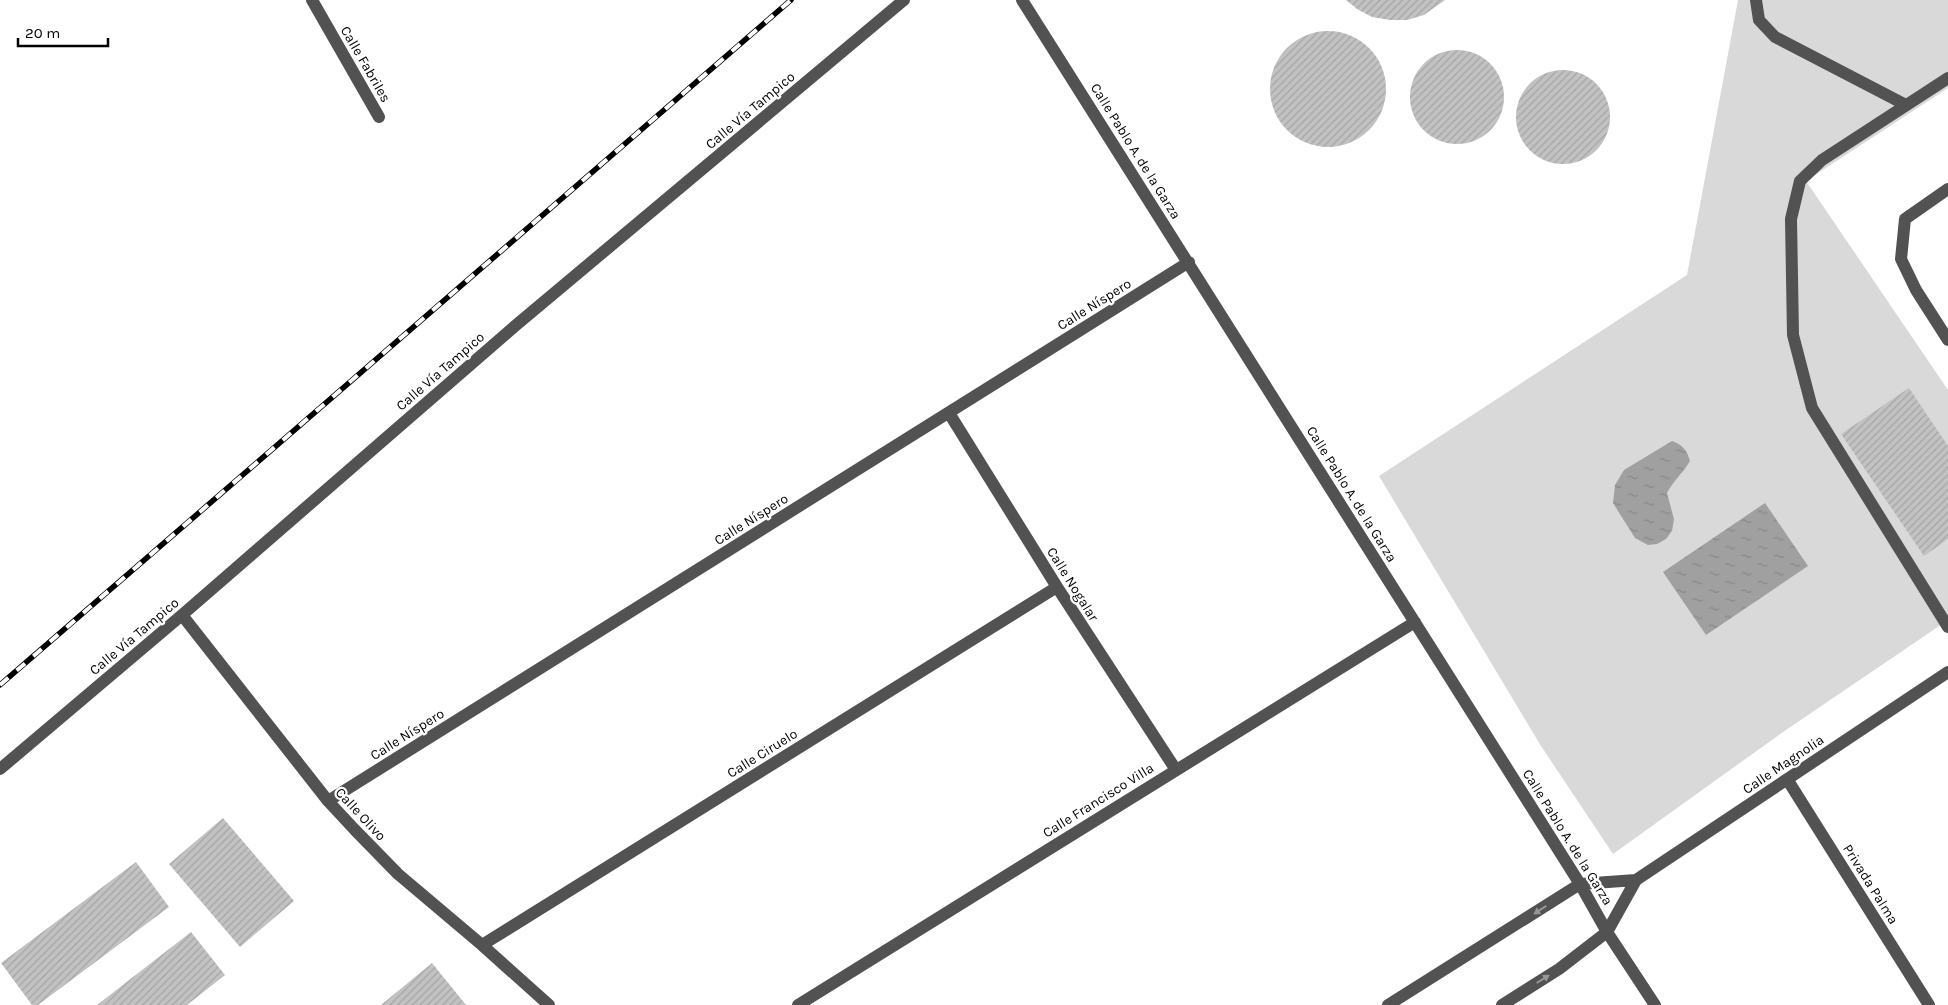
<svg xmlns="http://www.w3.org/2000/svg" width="1948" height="1005" viewBox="0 0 1948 1005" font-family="Karla,sans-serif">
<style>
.grass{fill:#d9d9d9}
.water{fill:url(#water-ripples)}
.building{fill:url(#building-hatch)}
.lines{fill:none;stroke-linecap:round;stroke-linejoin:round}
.minor{stroke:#525252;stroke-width:12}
.rail-casing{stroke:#000;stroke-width:5.5}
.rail{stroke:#fff;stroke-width:4;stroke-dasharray:11;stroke-linecap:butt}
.oneway{fill:#979797}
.labels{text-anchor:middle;stroke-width:4.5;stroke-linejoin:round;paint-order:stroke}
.street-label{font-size:14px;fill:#000;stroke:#fff}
</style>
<defs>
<pattern id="water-ripples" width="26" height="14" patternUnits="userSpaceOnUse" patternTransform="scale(1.25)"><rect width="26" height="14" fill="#a0a0a0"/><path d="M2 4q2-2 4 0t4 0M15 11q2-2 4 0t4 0" fill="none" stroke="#888"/></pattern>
<pattern id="building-hatch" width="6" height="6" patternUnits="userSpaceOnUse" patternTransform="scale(1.25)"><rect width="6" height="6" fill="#c2c2c2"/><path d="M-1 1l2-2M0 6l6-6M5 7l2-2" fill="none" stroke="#a5a5a5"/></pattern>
</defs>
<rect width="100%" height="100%" fill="#fff"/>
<path class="grass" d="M 1738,0 L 1948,0 L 1948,88 L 1806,181 L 1948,390 L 1948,620 L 1783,732 L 1613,854 L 1541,746 L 1379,476 L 1687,275 Z"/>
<path class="water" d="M 1672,441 C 1683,445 1687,450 1690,461 C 1683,473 1673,481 1667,493 L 1674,519 L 1672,531 L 1666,539 L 1657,544 L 1648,545 L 1635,538 L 1613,503 L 1615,485 L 1624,470 Z
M 1765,503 L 1808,566 L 1706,635 L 1663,572 Z"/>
<path class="building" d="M 1346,0 L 1445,0 L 1424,15 L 1407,20 L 1390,20 L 1372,17 L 1357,9 Z
M1270 89a58 58 0 1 1 116 0a58 58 0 1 1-116 0Z
M1410 97a47 47 0 1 1 94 0a47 47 0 1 1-94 0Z
M1516 117a47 47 0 1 1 94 0a47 47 0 1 1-94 0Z
M 1909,388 L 1948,446 L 1948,539 L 1924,556 L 1841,434 Z
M 223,818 L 294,901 L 240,947 L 169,864 Z
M 136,862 L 169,907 L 38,1005 L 32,1005 L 1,963 Z
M 191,932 L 225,975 L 187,1005 L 97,1005 Z
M 432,963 L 466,1005 L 381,1005 Z"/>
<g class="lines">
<path class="minor" d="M 312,0 L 379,117
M 1022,0 L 1580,884 L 1607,932 L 1655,1005
M 1756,0 L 1759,20 L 1775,37 L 1906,105
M 1948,78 L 1822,160 L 1800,181 L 1791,219 L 1793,335 L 1812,408 L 1948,627
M 1948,189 L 1905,219 L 1901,259 L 1916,290 L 1948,340
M 949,413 L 1057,587 L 1176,770
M 182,615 L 328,801 L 355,830 L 398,874 L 482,945 L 549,1005
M 0,769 L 182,615 L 515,326 L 904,0
M 1787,779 L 1929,1005
M 328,801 L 1189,262
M 482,945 L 1057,587
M 798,1005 L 1415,622
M 1388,1005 L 1580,884 L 1636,880
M 1502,1005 L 1559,969 L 1607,932 L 1636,880 L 1948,672"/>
<g class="rail-casing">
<path id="rail" d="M 0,685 L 791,0"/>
</g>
<use href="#rail" class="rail"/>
</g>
<defs><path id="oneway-solid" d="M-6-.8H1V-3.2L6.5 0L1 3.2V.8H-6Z" transform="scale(1.25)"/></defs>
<g class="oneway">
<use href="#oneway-solid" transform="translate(1540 910) rotate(147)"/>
<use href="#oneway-solid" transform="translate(1543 979) rotate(-32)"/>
</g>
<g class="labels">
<g class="street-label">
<text transform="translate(366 64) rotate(60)" y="5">Calle Fabriles</text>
<text transform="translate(750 110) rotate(-40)" y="5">Calle Vía Tampico</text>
<text transform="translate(1136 151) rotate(58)" y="5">Calle Pablo A. de la Garza</text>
<text transform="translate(1094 304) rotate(-32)" y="5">Calle Níspero</text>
<text transform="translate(440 371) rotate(-41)" y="5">Calle Vía Tampico</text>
<text transform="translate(1352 494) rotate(58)" y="5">Calle Pablo A. de la Garza</text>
<text transform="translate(751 519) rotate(-32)" y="5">Calle Níspero</text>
<text transform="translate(1073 584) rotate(58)" y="5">Calle Nogalar</text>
<text transform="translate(134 636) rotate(-40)" y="5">Calle Vía Tampico</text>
<text transform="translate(407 734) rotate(-32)" y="5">Calle Níspero</text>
<text transform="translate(762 753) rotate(-32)" y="5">Calle Ciruelo</text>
<text transform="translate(1783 764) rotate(-34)" y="5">Calle Magnolia</text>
<text transform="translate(1098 800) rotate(-32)" y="5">Calle Francisco Villa</text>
<text transform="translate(361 814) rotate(47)" y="5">Calle Olivo</text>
<text transform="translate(1568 837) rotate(58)" y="5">Calle Pablo A. de la Garza</text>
<text transform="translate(1871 884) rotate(58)" y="5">Privada Palma</text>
</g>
</g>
<path d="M18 38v8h90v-8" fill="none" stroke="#000000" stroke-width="2.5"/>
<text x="25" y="38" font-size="15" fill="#000000" stroke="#ffffff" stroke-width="4" paint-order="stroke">20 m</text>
</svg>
